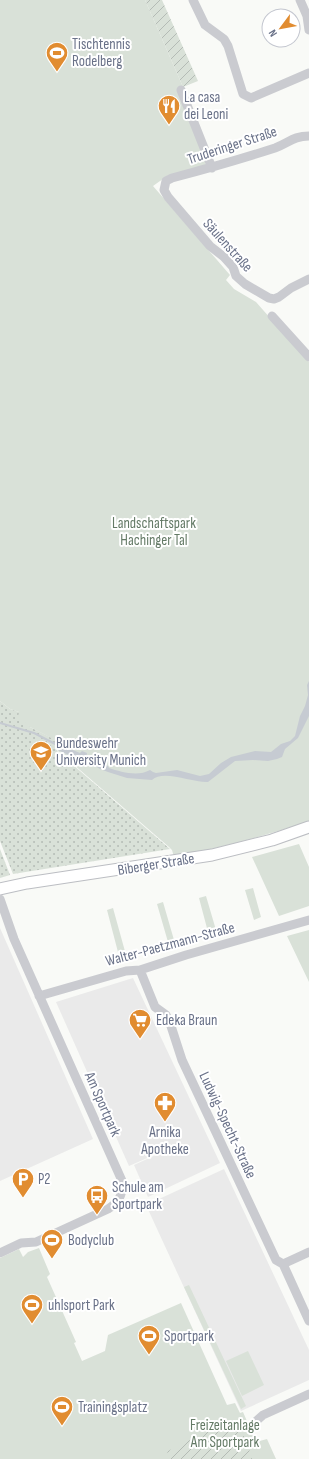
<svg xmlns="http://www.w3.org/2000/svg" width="309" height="1459" viewBox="0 0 309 1459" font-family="'Sofia Sans Condensed',sans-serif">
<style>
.built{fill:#eaeaea}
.grass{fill:url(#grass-dots)}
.park{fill:#d9e1d8}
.garden{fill:url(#garden-furrows)}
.water{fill:#c6cbd2}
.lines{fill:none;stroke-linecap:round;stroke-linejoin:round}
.stream{stroke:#c6cbd2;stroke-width:2}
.major-casing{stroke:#bcbec3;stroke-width:13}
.minor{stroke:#cacbd0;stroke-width:9}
.major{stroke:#fff;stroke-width:11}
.labels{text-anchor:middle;stroke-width:4;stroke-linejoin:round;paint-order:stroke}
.poi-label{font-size:15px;fill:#697188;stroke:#fff;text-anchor:start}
.street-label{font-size:15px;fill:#697188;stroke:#fff}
.park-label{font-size:15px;fill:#647a66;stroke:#fff}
</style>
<defs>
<pattern id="grass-dots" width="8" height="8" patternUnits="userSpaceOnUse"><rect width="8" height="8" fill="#d9e1d8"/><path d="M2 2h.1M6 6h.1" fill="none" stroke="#b4bbb5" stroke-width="1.8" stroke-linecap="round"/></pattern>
<pattern id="garden-furrows" width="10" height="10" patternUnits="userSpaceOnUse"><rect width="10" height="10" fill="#d9e1d8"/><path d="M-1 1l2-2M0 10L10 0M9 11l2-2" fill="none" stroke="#b4bbb5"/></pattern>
</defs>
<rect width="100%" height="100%" fill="#f9faf7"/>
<path class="built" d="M 0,928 L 93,1139 L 0,1181 Z
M 133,978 L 220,1163 L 148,1197 L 134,1165 L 186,1141 L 129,1166 L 56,1002 Z
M 224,1169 L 309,1350 L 309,1380 L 241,1411 L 146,1205 Z"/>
<path class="grass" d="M 0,701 L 10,709 L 19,712 L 30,727 L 62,743 L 57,751 L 170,849 L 13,874 L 0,841 Z
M 0,849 L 10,875 L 0,878 Z"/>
<path class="park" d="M 0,0 L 145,0 L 183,87 L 206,165 L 167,176 L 153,186 L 230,275 L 226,280 L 234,289 L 256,302 L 309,362 L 309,821 C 265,836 220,848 174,857 L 172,850 L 169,847 L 58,751 L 61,743 L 30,727 L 18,717 L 19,712 L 10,709 L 0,701 Z
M 299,844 L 309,867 L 309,906 L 279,916 L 252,857 Z
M 253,888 L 261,917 L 254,920 L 245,890 Z
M 206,896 L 216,930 L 208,932 L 199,898 Z
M 163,902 L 174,940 L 168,942 L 157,904 Z
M 113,908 L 126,955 L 119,956 L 107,910 Z
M 309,930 L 309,982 L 287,936 Z
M 39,1248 L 50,1274 L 47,1277 L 76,1342 L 74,1343 L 82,1361 L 105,1351 L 108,1335 L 181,1303 L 227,1405 L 235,1403 L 240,1413 L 243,1412 L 256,1442 L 267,1439 L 276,1459 L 0,1459 L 0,1258 L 19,1249 L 23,1257 L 28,1252 Z
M 189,1285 L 246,1406 L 241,1409 L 184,1287 Z
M 248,1351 L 264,1385 L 242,1396 L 226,1361 Z"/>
<path class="garden" d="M 145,0 L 162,0 L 198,81 L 183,87 Z
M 236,1422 L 247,1442 L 252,1459 L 165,1459 L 168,1451 L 224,1423 Z"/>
<path class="water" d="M 309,681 L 309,716 L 298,738 L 285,749 L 282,757 L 277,759 L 268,761 L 253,760 L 235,761 L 208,782 C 193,783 163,769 152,780 L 127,778 L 108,772 L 100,769 L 87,761 L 75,758 L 58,750 L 61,745 L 80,753 L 82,751 L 87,753 L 86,758 L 95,758 L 108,766 L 109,768 C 121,772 138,777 150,770 L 153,772 L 156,773 L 177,770 L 200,776 L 209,774 L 221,763 L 231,757 L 255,751 L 271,752 L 281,744 L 290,741 L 295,736 L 300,716 L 305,706 L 308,695 L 307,685 Z"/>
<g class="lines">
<path class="stream" d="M 0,723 L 34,733 L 61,747"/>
<g class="major-casing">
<path id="major" d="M 0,889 L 27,883 L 212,855 L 272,840 L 309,827"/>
</g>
<path class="minor" d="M 193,0 L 205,25 L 224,39 L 228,46 L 243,94 L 251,98 L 309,73
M 300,0 L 307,16 L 309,30
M 181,90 L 212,168
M 309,136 C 293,136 289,143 275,148 C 241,159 206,169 172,178 L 166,181 L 164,190 L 168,197 L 210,246 L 224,257 L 233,267 L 236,276 L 245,284 L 269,298 L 274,299 L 279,297 L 291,288 L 309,279
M 272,316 L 309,357
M 0,899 L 14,939 L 123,1183 C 122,1196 119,1202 108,1209 L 36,1242 L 21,1243 L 0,1253
M 140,970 L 155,1007 L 166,1015 L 170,1023 L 182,1060 L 276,1260 L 283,1264
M 39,996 L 126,971 L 140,970 L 186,955 L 309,920
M 283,1264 L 309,1321
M 283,1264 L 309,1252
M 253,1424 L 263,1415 L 309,1394"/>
<use href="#major" class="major"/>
</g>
<defs>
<g id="stadium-pin" transform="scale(1.15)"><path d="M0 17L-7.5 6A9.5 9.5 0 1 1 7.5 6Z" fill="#e18c30" stroke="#fff"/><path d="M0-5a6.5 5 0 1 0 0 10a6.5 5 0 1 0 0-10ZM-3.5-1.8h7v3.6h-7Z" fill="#fff"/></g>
<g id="restaurant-pin" transform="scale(1.15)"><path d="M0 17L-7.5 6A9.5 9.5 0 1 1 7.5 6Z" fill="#e18c30" stroke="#fff"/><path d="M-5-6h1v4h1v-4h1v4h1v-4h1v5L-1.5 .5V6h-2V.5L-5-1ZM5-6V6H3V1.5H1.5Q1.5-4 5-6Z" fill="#fff"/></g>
<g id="university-pin" transform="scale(1.15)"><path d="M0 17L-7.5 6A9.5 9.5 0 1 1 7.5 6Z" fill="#e18c30" stroke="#fff"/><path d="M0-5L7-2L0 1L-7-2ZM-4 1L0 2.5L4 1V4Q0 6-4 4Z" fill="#fff"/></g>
<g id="supermarket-pin" transform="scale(1.15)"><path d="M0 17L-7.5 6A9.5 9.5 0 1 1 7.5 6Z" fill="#e18c30" stroke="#fff"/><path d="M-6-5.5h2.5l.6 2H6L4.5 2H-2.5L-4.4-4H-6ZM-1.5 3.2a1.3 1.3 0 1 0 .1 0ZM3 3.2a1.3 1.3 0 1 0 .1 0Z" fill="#fff"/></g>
<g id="pharmacy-pin" transform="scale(1.15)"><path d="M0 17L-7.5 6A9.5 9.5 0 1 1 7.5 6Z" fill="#e18c30" stroke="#fff"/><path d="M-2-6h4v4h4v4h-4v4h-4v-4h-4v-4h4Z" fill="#fff"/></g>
<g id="parking-pin" transform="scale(1.15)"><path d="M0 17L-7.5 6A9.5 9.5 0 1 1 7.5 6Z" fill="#e18c30" stroke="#fff"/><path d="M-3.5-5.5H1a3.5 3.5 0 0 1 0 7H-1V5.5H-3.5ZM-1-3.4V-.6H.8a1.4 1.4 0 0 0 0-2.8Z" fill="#fff"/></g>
<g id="bus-pin" transform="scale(1.15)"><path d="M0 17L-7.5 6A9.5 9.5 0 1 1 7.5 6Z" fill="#e18c30" stroke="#fff"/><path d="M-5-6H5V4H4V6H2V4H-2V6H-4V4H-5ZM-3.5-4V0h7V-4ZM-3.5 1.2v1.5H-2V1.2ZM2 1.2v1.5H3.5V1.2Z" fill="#fff"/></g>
</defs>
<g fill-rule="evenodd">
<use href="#stadium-pin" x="57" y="53"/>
<use href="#restaurant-pin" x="169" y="106"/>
<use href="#university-pin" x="41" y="752"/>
<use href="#supermarket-pin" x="140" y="1020"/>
<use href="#pharmacy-pin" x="165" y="1103"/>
<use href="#parking-pin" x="23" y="1179"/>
<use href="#bus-pin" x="97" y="1196"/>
<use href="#stadium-pin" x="52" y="1240"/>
<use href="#stadium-pin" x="32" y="1305"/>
<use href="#stadium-pin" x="149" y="1336"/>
<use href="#stadium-pin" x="62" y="1407"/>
</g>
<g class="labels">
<g class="poi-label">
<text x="72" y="49">Tischtennis<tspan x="72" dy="17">Rodelberg</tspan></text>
<text x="184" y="102">La casa<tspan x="184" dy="17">dei Leoni</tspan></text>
<text x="56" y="748">Bundeswehr<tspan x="56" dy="17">University Munich</tspan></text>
<text x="156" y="1025">Edeka Braun</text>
<text x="165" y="1137" text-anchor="middle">Arnika<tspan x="165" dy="17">Apotheke</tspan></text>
<text x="38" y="1184">P2</text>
<text x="112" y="1192">Schule am<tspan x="112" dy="17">Sportpark</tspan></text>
<text x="68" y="1245">Bodyclub</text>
<text x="48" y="1310">uhlsport Park</text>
<text x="164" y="1341">Sportpark</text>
<text x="78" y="1412">Trainingsplatz</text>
</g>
<g class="street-label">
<text transform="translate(232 145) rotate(-18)" y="5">Truderinger Straße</text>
<text transform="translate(228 245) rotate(48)" y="5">Säulenstraße</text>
<text transform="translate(156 864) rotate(-9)" y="5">Biberger Straße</text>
<text transform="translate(170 944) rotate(-15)" y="5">Walter-Paetzmann-Straße</text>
<text transform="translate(103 1104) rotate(66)" y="5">Am Sportpark</text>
<text transform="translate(228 1125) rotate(65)" y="5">Ludwig-Specht-Straße</text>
</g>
<g class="park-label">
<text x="154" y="528">Landschaftspark<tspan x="154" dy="17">Hachinger Tal</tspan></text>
<text x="225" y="1430">Freizeitanlage<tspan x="225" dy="17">Am Sportpark</tspan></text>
</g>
</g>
<g transform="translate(281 28) rotate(238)"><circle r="19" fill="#ffffff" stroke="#c3c6cf"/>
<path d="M0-3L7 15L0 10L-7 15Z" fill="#e18c30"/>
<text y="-6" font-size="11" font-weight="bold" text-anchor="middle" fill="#697188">N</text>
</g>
</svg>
